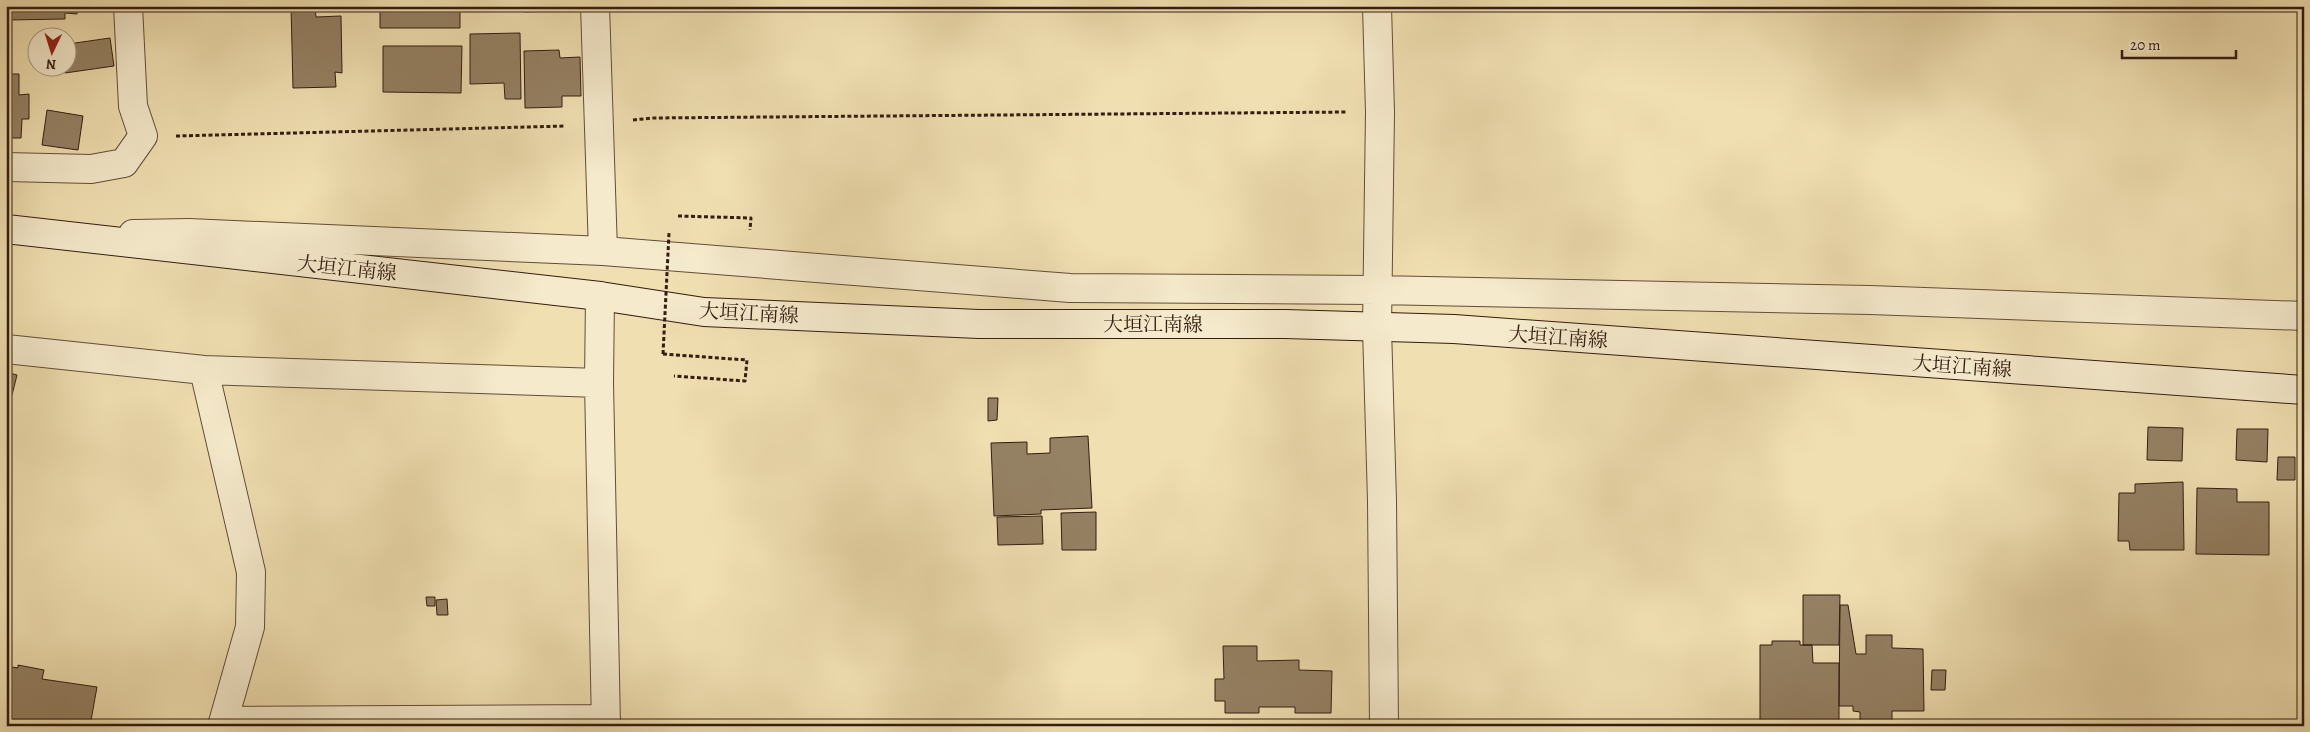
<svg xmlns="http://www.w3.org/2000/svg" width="2310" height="732" viewBox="0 0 2310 732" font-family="Alegreya,'Noto Serif JP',serif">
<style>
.building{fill:#958164;stroke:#331c11}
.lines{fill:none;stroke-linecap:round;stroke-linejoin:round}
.minor-casing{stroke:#624d39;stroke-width:30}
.tertiary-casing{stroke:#624d39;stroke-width:30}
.secondary-casing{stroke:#331c11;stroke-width:30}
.path{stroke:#331c11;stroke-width:3;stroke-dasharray:4 2.5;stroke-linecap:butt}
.minor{stroke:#f5eacc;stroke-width:28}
.tertiary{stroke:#f5eacc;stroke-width:28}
.secondary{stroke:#f5eacc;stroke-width:28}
.path-bridge{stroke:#331c11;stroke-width:3;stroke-dasharray:4 2.5;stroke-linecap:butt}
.labels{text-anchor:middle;stroke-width:4;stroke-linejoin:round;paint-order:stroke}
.street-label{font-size:20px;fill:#331c11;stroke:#f5eacc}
</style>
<rect width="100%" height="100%" fill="#f0dfb1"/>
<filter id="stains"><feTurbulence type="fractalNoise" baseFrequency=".004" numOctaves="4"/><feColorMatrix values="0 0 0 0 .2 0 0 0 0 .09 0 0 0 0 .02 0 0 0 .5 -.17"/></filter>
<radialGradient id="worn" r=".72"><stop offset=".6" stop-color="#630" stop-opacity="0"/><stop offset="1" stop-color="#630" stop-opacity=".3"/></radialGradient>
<path class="building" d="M 6,6 L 77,6 L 77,14 L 65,13 L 65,19 L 9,20 L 10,29 L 6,30 Z
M 291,6 L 304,6 L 304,10 L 315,9 L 316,17 L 341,16 L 342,73 L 335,72 L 336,87 L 293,88 Z
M 380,6 L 460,6 L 460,28 L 380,28 Z
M 525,6 L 580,6 L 580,10 L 525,12 Z
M 520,33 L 521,99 L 505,99 L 504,83 L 470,84 L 470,34 Z
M 110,38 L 114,66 L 65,73 L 64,68 L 68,68 L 68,44 Z
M 383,46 L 462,46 L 461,93 L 383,92 Z
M 559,50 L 560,58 L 580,57 L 581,96 L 562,96 L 562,107 L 525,108 L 524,51 Z
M 6,74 L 19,74 L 19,95 L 29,94 L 29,119 L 22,119 L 21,138 L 6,138 Z
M 47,110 L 83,116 L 78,150 L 42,145 Z
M 6,372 L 17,375 L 10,403 L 6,403 Z
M 988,398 L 998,398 L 997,420 L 988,421 Z
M 2148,427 L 2183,428 L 2182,461 L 2147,460 Z
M 2237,429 L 2268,429 L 2267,462 L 2236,460 Z
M 1088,436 L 1092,508 L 1041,510 L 1041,514 L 994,516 L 991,443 L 1027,442 L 1027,454 L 1050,453 L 1050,438 Z
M 2278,457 L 2295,457 L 2295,480 L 2277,480 Z
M 2183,482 L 2184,550 L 2130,550 L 2129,541 L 2118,541 L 2119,493 L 2135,493 L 2135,484 Z
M 2197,488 L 2237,489 L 2237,502 L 2269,502 L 2269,555 L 2196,554 Z
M 1096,512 L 1096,550 L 1062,550 L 1061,513 Z
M 1042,516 L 1043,544 L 998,545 L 997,517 Z
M 1803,595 L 1840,595 L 1839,645 L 1803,645 Z
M 426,597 L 435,597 L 435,606 L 427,606 Z
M 447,599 L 448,615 L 437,615 L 436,600 Z
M 1840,605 L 1848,605 L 1856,654 L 1866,654 L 1866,635 L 1892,635 L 1892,648 L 1923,649 L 1924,711 L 1892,711 L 1892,723 L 1860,722 L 1860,712 L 1853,711 L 1853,706 L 1839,706 Z
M 1772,641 L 1800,641 L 1800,645 L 1812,645 L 1813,663 L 1839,663 L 1839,722 L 1760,722 L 1760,645 L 1772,645 Z
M 1223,646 L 1257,646 L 1257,661 L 1299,660 L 1299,670 L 1332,671 L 1331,713 L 1295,713 L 1295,707 L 1259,707 L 1259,713 L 1225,713 L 1225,701 L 1215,701 L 1215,679 L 1224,679 Z
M 18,665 L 44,670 L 42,679 L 97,687 L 90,726 L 6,726 L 6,666 L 18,668 Z
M 1932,670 L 1946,670 L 1945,690 L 1931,690 Z"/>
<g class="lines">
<g class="minor-casing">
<path id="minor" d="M 595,6 L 603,251
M 1377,6 L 1380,112 L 1377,328
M 6,167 L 91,169 L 124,163 L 143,136 L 133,106 L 128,6
M 133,234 L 189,233 L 603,251 L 1070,288 L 1377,290 L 1870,300 L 2304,316
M 600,296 L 599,383 L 606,726
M 6,349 L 204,370 L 599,383
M 204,370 L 251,572 L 250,627 L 222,726
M 224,721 L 606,719"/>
</g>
<g class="tertiary-casing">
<path id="tertiary" d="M 1377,328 L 1382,501 L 1384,726"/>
</g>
<g class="secondary-casing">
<path id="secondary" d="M 6,229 L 600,296 L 704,312 L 979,324 L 1285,324 L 1454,329 L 2304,390"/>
</g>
<path class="path" d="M 633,120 L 652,118 L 1347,112
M 176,136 L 565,126
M 678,216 L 751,218 L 750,230
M 663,354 L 747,360 L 745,381 L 674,376"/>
<use href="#minor" class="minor"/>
<use href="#tertiary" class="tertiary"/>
<use href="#secondary" class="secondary"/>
<path class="path-bridge" d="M 663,354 L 669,233"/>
</g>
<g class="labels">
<g class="street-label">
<text transform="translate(347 268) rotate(6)" y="7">大垣江南線</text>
<text transform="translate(749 313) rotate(3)" y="7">大垣江南線</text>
<text x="1153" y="331">大垣江南線</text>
<text transform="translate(1558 337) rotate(4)" y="7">大垣江南線</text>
<text transform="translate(1962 366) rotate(4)" y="7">大垣江南線</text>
</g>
</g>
<rect width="2310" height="732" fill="none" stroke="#f0dfb1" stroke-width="25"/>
<rect x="8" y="8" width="2295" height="717" fill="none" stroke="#331c11" stroke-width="2.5"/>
<rect x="12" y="12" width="2285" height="707" fill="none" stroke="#331c11"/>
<g transform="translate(52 52) rotate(184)"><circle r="24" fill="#f5eacc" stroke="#a79881"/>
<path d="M0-4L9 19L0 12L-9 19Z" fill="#8f2418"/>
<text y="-8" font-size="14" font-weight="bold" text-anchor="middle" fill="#331c11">N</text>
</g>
<path d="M2122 50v8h114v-8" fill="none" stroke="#331c11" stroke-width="2.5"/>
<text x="2130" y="50" font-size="15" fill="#331c11" stroke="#f5eacc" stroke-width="4" paint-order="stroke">20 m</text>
<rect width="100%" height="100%" filter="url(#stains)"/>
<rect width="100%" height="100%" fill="url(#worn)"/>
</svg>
